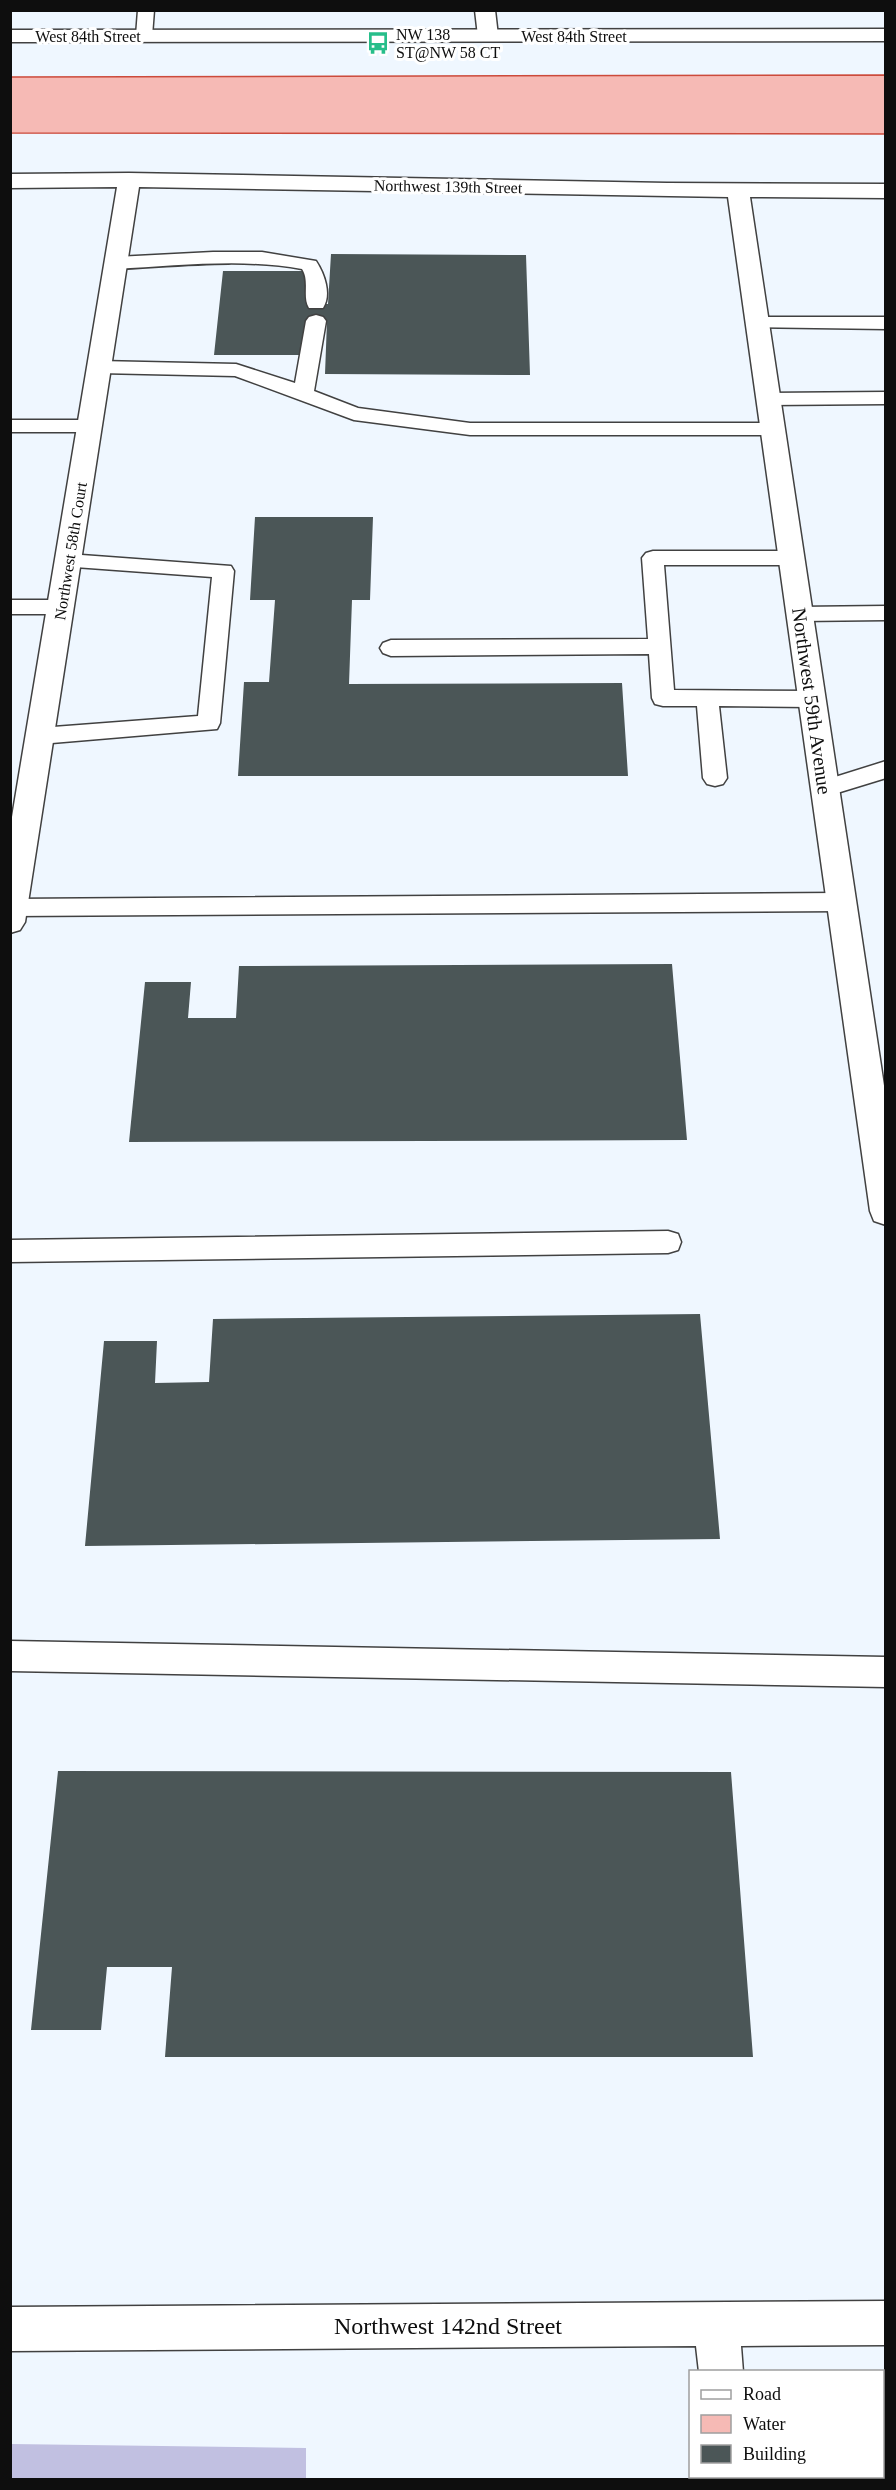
<svg xmlns="http://www.w3.org/2000/svg" width="896" height="2490" viewBox="0 0 896 2490" font-family="Georgia,serif">
<style>
.cemetery{fill:#c1c0e1}
.water{fill:#f6bab5;stroke:#cc4b3c;stroke-width:1.5}
.building{fill:#4b5657}
.lines{fill:none;stroke-linecap:round;stroke-linejoin:round}
.service-casing{stroke:#414141;stroke-width:3}
.minor-casing{stroke:#414141;stroke-width:3}
.tertiary-casing{stroke:#414141;stroke-width:3}
.service{fill:#fff;fill-rule:evenodd}
.minor{fill:#fff;fill-rule:evenodd}
.tertiary{fill:#fff;fill-rule:evenodd}
.labels{text-anchor:middle;stroke-width:6;stroke-linejoin:round;paint-order:stroke}
.far-poi-label{font-size:16px;fill:#0e0e0e;stroke:#fff;text-anchor:start}
.far-street-label{font-size:16px;fill:#0e0e0e;stroke:#fff}
.street-label{font-size:20px;fill:#0e0e0e;stroke:#fff}
.near-street-label{font-size:24px;fill:#0e0e0e;stroke:#fff}
</style>
<rect width="100%" height="100%" fill="#eff7ff"/>
<path class="cemetery" d="M 11,2444 L 306,2448 L 306,2479 L 11,2479 Z"/>
<path class="water" d="M 885,75 L 885,134 L 11,133 L 11,77 Z"/>
<path class="building" d="M 331,254 L 526,255 L 530,375 L 325,374 L 327,321 L 306,321 L 304,355 L 214,355 L 223,271 L 309,271 L 316,304 L 328,304 Z
M 255,517 L 373,517 L 370,600 L 352,600 L 349,684 L 622,683 L 628,776 L 238,776 L 244,682 L 269,682 L 275,600 L 250,600 Z
M 672,964 L 687,1140 L 129,1142 L 145,982 L 191,982 L 188,1018 L 236,1018 L 239,966 Z
M 700,1314 L 720,1539 L 85,1546 L 104,1341 L 157,1341 L 155,1383 L 209,1382 L 213,1319 Z
M 58,1771 L 731,1772 L 753,2057 L 165,2057 L 172,1967 L 107,1967 L 101,2030 L 31,2030 Z"/>
<g class="lines">
<g class="service-casing">
<path id="service" d="M 138,10 L 154,10 L 152,36 L 150,40 L 144,41 L 136,36 Z
M 213,252 L 262,252 L 316,261 C 324,273 332,294 323,308 L 309,308 C 302,297 310,281 302,269 C 241,258 178,266 116,269 L 109,267 L 107,263 L 109,259 L 116,257 Z
M 316,315 L 323,317 L 326,321 L 314,391 L 358,408 L 470,423 L 772,423 L 779,425 L 782,429 L 779,433 L 772,435 L 470,435 L 354,420 L 235,376 L 99,373 L 92,371 L 89,367 L 92,363 L 99,361 L 236,364 L 295,383 L 306,321 L 309,317 Z
M 757,317 L 886,317 L 886,329 L 750,327 L 747,323 L 750,319 Z
M 886,392 L 886,404 L 768,405 L 761,403 L 758,399 L 761,395 L 768,393 Z
M 10,420 L 90,420 L 97,422 L 100,426 L 97,430 L 90,432 L 10,432 Z
M 653,551 L 791,551 L 798,553 L 802,558 L 798,563 L 791,565 L 664,565 L 674,690 L 811,691 L 819,693 L 822,699 L 819,705 L 811,707 L 719,706 L 727,778 L 723,784 L 715,786 L 707,784 L 703,778 L 697,706 L 663,706 L 655,704 L 652,698 L 649,654 L 391,656 L 383,653 L 380,648 L 383,643 L 391,640 L 648,639 L 642,558 L 646,553 Z
M 68,554 L 231,566 L 234,571 L 220,723 L 217,729 L 40,744 L 32,742 L 29,736 L 32,730 L 40,728 L 198,716 L 212,577 L 61,566 L 57,561 L 61,556 Z
M 10,600 L 61,600 L 69,602 L 72,607 L 69,612 L 61,614 L 10,614 Z
M 886,606 L 886,620 L 799,621 L 791,619 L 788,614 L 791,609 L 799,607 Z
M 886,761 L 886,778 L 824,797 L 816,795 L 812,789 L 816,783 Z
M 841,893 L 850,896 L 853,902 L 850,908 L 841,911 L 10,916 L 10,900 L 13,899 Z
M 668,1231 L 678,1234 L 681,1242 L 678,1250 L 668,1253 L 10,1262 L 10,1240 Z
M 10,1641 L 886,1657 L 886,1687 L 10,1671 Z"/>
</g>
<g class="minor-casing">
<path id="minor" d="M 475,10 L 495,10 L 498,36 L 495,40 L 481,40 L 478,36 Z
M 129,173 L 667,183 L 886,184 L 886,198 L 750,197 L 886,1099 L 886,1225 L 874,1221 L 870,1211 L 728,197 L 139,187 L 25,922 L 20,930 L 10,933 L 10,829 L 117,187 L 10,188 L 10,174 Z
M 886,2301 L 886,2345 L 741,2346 L 743,2372 L 699,2372 L 696,2346 L 10,2351 L 10,2307 Z
M 708,2476 L 754,2476 L 754,2480 L 708,2480 Z"/>
</g>
<g class="tertiary-casing">
<path id="tertiary" d="M 886,29 L 886,41 L 10,42 L 10,30 Z"/>
</g>
<use href="#service" class="service"/>
<use href="#minor" class="minor"/>
<use href="#tertiary" class="tertiary"/>
</g>
<defs>
<g id="bus-bare" transform="scale(1.8)"><path d="M-5-6H5V4H4V6H2V4H-2V6H-4V4H-5ZM-3.5-4V0h7V-4ZM-3.5 1.2v1.5H-2V1.2ZM2 1.2v1.5H3.5V1.2Z" fill="#27be8a" stroke="#fff" stroke-width="2.5" paint-order="stroke"/></g>
</defs>
<g fill-rule="evenodd">
<use href="#bus-bare" x="378" y="43"/>
</g>
<g class="labels">
<g class="far-poi-label">
<text x="396" y="40">NW 138<tspan x="396" dy="18">ST@NW 58 CT</tspan></text>
</g>
<g class="far-street-label">
<text x="88" y="42">West 84th Street</text>
<text x="574" y="42">West 84th Street</text>
<text transform="translate(448 186) rotate(1)" y="6">Northwest 139th Street</text>
<text transform="translate(70 551) rotate(-81)" y="6">Northwest 58th Court</text>
</g>
<g class="street-label">
<text transform="translate(812 701) rotate(82)" y="7">Northwest 59th Avenue</text>
</g>
<g class="near-street-label">
<text x="448" y="2334">Northwest 142nd Street</text>
</g>
</g>
<rect width="896" height="2490" fill="none" stroke="#0e0e0e" stroke-width="24"/>
<rect x="689" y="2370" width="195" height="108" fill="#ffffff" stroke="#9f9f9f" stroke-width="1.5"/>
<rect x="701" y="2390" width="30" height="9" fill="#ffffff" stroke="#9f9f9f" stroke-width="1.5"/>
<text x="743" y="2400" font-size="18" fill="#0e0e0e">Road</text>
<rect x="701" y="2415" width="30" height="18" fill="#f6bab5" stroke="#9f9f9f" stroke-width="1.5"/>
<text x="743" y="2430" font-size="18" fill="#0e0e0e">Water</text>
<rect x="701" y="2445" width="30" height="18" fill="#4b5657" stroke="#9f9f9f" stroke-width="1.5"/>
<text x="743" y="2460" font-size="18" fill="#0e0e0e">Building</text>
</svg>
